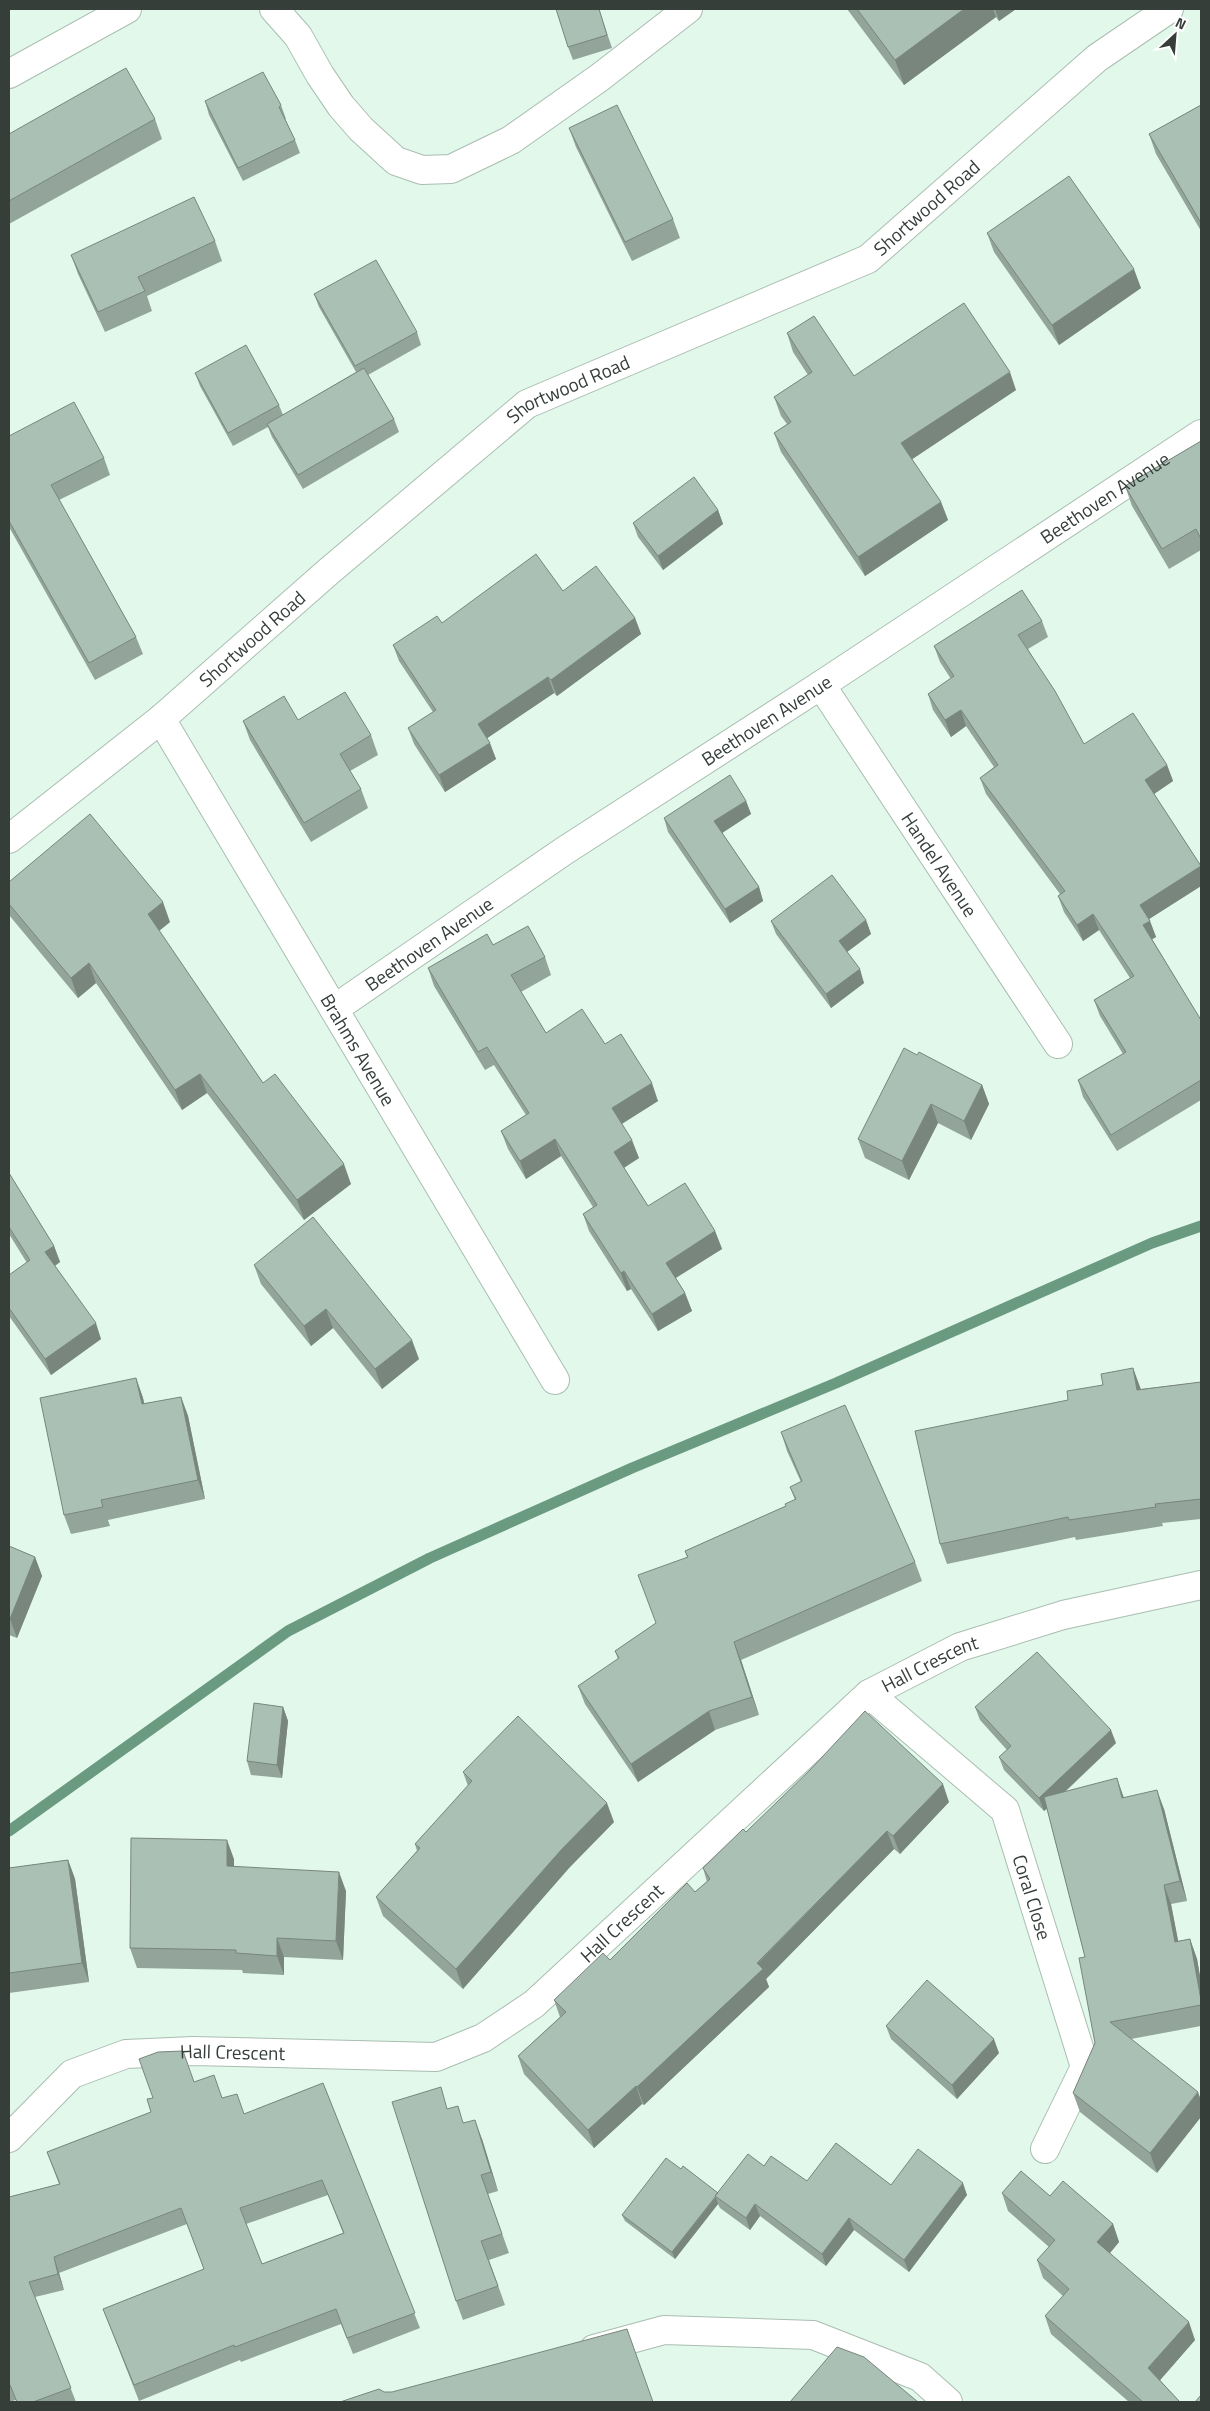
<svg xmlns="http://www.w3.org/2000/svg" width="1210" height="2411" viewBox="0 0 1210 2411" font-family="'Titillium Web',sans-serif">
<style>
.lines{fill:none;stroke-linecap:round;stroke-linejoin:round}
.stream{stroke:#6a9a80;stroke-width:11}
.street-casing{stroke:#a9beb1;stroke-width:30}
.street{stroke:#fff;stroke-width:28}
.wall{fill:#93a59b;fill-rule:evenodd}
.shaded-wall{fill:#78867e}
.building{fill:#abc0b4;stroke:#78867e;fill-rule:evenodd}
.labels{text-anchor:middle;stroke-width:4;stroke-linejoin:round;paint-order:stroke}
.street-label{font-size:19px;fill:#353e39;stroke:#fff}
</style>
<rect width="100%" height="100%" fill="#e2f8eb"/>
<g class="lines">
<path class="stream" d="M 9,1831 L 288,1631 L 430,1558 L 632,1468 L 836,1383 L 1152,1243 L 1201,1226"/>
<g class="street-casing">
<g id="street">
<path d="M 274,9 L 298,36 L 320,75 L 341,106 L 361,129 L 396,161 L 422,170 L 451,169 L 511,140 L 599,78 L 688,9"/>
<path d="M 9,74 L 127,9"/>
<path id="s1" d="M 821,685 L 1058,1044"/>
<path id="s2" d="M 161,719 L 555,1380"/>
<path id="s3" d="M 9,839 L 161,719 L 328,572 L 527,404 L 868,259 L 1097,58 L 1169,9"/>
<path id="s4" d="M 334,1009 L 564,851 L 821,685 L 1201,434"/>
<path id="s5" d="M 869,1694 L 1005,1810 L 1085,2067 L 1045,2149"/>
<path id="s6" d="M 9,2138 L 72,2074 L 126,2054 L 193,2051 L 436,2057 L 483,2038 L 534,2004 L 869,1694 L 960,1647 L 1063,1615 L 1201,1585"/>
<path d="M 594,2349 L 664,2330 L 813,2335 L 920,2377 L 948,2402"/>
</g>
</g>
<use href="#street" class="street"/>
</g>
<path class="wall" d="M 599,9 L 612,48 L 573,60 L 568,47 Z
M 847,9 L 1016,9 L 999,21 L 996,17 L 904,85 Z
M 205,101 L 281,105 L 286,119 L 285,119 L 295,140 L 300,153 L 243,181 L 209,115 Z
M 1201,105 L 1201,231 L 1156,154 L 1149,134 Z
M 155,119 L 162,139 L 9,224 L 9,134 Z
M 569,128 L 673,219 L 680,238 L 632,261 L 576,147 Z
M 987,233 L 1141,288 L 1059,345 L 994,252 Z
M 215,241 L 222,261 L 147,296 L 152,311 L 105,332 L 78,274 L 71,255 Z
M 314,294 L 417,332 L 421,345 L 368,375 L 394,419 L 399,432 L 303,489 L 272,437 L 268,427 L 233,446 L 200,386 L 195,373 L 279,405 L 283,415 L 356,372 L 319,307 Z
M 787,333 L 854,376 L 1016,390 L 912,459 L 941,502 L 948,520 L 865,576 L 781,452 L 774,433 L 787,424 L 781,416 L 774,397 L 808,375 L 793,352 Z
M 9,436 L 104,458 L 110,475 L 59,500 L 136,637 L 143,654 L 95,680 L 9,527 Z
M 1201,441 L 1201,550 L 1169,569 L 1132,506 L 1125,486 Z
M 718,510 L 723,524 L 663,570 L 638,537 L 633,523 Z
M 563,591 L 635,618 L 641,634 L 557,696 L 554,693 L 487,738 L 496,759 L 445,792 L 414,744 L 408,728 L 433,712 L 399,661 L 393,645 L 442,623 Z
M 1042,621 L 1048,637 L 1028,649 L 1084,744 L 1167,765 L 1173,781 L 1154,794 L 1201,866 L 1201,886 L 1149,919 L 1156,937 L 1152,939 L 1201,1020 L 1201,1100 L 1117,1151 L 1083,1097 L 1078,1080 L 1123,1054 L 1100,1016 L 1094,1000 L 1130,978 L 1099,930 L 1083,941 L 1064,912 L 1058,896 L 1060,894 L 986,794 L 980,778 L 994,767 L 966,726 L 951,737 L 933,710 L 928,694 L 951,679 L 940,662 L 934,646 Z
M 298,720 L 371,735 L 378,755 L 350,771 L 361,789 L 368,808 L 311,842 L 250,740 L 243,721 Z
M 746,801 L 751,814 L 722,833 L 759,887 L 763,901 L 730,923 L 668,832 L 664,818 Z
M 9,882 L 170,922 L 159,931 L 263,1083 L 351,1184 L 304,1220 L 207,1093 L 182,1110 L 96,983 L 78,998 L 9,915 Z
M 866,920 L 871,934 L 847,952 L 864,983 L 831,1008 L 776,934 L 771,921 Z
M 493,945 L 545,957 L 551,975 L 521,992 L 546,1033 L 605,1044 L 658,1101 L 622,1124 L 639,1158 L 624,1168 L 648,1206 L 715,1231 L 722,1249 L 676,1278 L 685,1293 L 692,1311 L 658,1331 L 631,1289 L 627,1291 L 589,1231 L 583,1214 L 593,1207 L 561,1156 L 526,1179 L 508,1149 L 501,1131 L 526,1115 L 494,1065 L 485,1070 L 434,986 L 428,968 Z
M 917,1055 L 982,1085 L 989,1104 L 971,1140 L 938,1123 L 909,1180 L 865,1158 L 858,1139 Z
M 9,1173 L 54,1246 L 60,1262 L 55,1266 L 101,1339 L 51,1375 L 9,1316 L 9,1275 L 27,1263 L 9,1234 Z
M 254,1265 L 419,1359 L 382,1389 L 333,1328 L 311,1346 L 261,1284 Z
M 1133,1368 L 1141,1389 L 1201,1382 L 1201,1519 L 1162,1523 L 1163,1526 L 1076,1540 L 1075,1537 L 947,1564 L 940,1544 L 1068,1400 L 1103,1385 Z
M 136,1378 L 143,1398 L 144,1404 L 181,1397 L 188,1416 L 205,1499 L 108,1520 L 110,1526 L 71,1534 L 64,1515 Z
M 781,1432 L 915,1562 L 922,1581 L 741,1660 L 759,1715 L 715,1730 L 638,1782 L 585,1704 L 578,1686 L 618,1659 L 615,1651 L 656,1623 L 687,1557 L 685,1551 L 786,1506 L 795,1500 L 790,1487 L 801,1482 L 787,1451 Z
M 9,1546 L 35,1557 L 42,1576 L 17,1638 L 9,1635 Z
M 283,1707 L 288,1721 L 282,1778 L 251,1775 L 247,1761 Z
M 975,1707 L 1116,1743 L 1065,1792 L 1124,1798 L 1164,1809 L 1187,1901 L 1171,1904 L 1178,1941 L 1190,1939 L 1197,1959 L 1201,1982 L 1201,2026 L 1131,2039 L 1157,2173 L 1080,2112 L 1073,2093 L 1095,2043 L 1085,1957 L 1047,1809 L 1044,1811 L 1004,1770 L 999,1757 L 1007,1750 L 980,1720 Z
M 463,1772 L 614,1822 L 569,1868 L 463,1989 L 383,1916 L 376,1897 L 417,1851 L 415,1844 L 468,1786 Z
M 949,1802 L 900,1854 L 894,1849 L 766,1979 L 769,1987 L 644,2105 L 642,2104 L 594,2148 L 524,2074 L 518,2056 L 560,2017 L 554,2000 L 610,1960 L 707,1882 L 703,1868 L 746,1832 Z
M 234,1859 L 234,1866 L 346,1891 L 343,1960 L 284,1957 L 284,1975 L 243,1973 L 242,1970 L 137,1968 L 130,1948 Z
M 68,1860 L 75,1879 L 89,1982 L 9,1993 L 9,1868 Z
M 886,2026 L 999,2053 L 957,2099 L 891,2039 Z
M 194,2082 L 222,2098 L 244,2114 L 323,2083 L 420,2328 L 353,2354 L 341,2324 L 241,2362 L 240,2360 L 139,2401 L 103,2309 L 204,2269 L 187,2224 L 59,2273 L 64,2290 L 35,2297 L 76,2402 L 16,2402 L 16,2400 L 9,2402 L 9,2197 L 59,2184 L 47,2152 L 151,2112 L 153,2098 ZM 328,2195 L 343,2233 L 262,2264 L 246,2224 Z
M 448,2109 L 482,2139 L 498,2191 L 488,2194 L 509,2253 L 489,2260 L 505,2305 L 463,2320 L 456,2301 Z
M 764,2166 L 807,2181 L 891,2185 L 967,2195 L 909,2272 L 854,2230 L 826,2266 L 760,2216 L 750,2230 L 720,2208 L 718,2204 L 675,2259 L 625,2221 L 622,2215 L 681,2169 L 718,2193 Z
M 1002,2193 L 1050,2196 L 1113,2224 L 1119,2242 L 1110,2253 L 1195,2340 L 1160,2380 L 1180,2402 L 1129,2402 L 1051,2334 L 1045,2316 L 1063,2296 L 1043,2278 L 1037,2260 L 1049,2247 L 1008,2211 Z"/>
<path class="shaded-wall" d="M 964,9 L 993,9 L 996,17 L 904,85 L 895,60 Z
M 995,9 L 1016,9 L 999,21 Z
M 1134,269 L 1141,288 L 1059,345 L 1052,325 Z
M 1010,372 L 1016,390 L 908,462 L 901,443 Z
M 941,502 L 948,520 L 865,576 L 858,557 Z
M 718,510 L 723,524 L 663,570 L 658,556 Z
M 635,618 L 641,634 L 557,696 L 551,680 Z
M 548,677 L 554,693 L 483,741 L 478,724 Z
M 961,710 L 966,726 L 951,737 L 945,720 Z
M 490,743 L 496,759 L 445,792 L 439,775 Z
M 1167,765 L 1173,781 L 1151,796 L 1145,780 Z
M 746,801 L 751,814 L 719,835 L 714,821 Z
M 1201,866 L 1201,886 L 1146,921 L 1140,905 Z
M 759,887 L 763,901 L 730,923 L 725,909 Z
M 163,902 L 170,922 L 155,934 L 148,914 Z
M 1093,914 L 1099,930 L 1083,941 L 1077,925 Z
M 866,920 L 871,934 L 843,955 L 839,941 Z
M 1150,921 L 1156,937 L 1149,941 L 1143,925 Z
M 89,963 L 96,983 L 78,998 L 71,978 Z
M 860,969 L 864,983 L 831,1008 L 826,994 Z
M 200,1074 L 207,1093 L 182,1110 L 175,1090 Z
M 652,1083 L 658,1101 L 618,1126 L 612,1108 Z
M 982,1085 L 989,1104 L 971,1140 L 964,1121 Z
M 931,1104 L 938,1123 L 909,1180 L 902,1161 Z
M 555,1139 L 561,1156 L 526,1179 L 520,1161 Z
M 632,1140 L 639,1158 L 620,1170 L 614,1152 Z
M 344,1164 L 351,1184 L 304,1220 L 297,1200 Z
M 715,1231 L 722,1249 L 672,1280 L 666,1263 Z
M 54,1246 L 60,1262 L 51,1268 L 45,1252 Z
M 624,1271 L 631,1289 L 627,1291 L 621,1273 Z
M 685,1293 L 692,1311 L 658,1331 L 652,1314 Z
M 326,1309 L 333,1328 L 311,1346 L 304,1326 Z
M 96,1323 L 101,1339 L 51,1375 L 45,1359 Z
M 412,1340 L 419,1359 L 382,1389 L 375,1369 Z
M 1133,1368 L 1140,1388 L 1144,1409 L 1137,1390 Z
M 136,1378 L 143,1398 L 149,1424 L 142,1404 Z
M 181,1397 L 188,1416 L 205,1499 L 198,1480 Z
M 35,1557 L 42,1576 L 17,1638 L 10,1619 Z
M 734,1642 L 741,1660 L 759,1715 L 752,1697 Z
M 283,1707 L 288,1721 L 282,1778 L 277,1765 Z
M 709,1711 L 715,1730 L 638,1782 L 631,1764 Z
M 1111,1730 L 1116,1743 L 1044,1811 L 1039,1798 Z
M 1117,1778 L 1124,1798 L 1122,1798 Z
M 943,1784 L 949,1802 L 900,1854 L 893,1836 Z
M 1157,1790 L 1164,1809 L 1187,1901 L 1180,1881 Z
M 607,1803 L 614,1822 L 569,1868 L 463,1989 L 456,1969 L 562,1849 Z
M 887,1831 L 894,1849 L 766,1979 L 769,1987 L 644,2105 L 637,2087 Z
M 227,1840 L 234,1859 L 234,1885 L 227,1866 Z
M 68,1860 L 75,1879 L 89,1982 L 82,1963 Z
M 339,1872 L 346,1891 L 343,1960 L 336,1941 Z
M 1164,1885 L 1171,1904 L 1182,1961 L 1175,1942 Z
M 277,1938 L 284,1957 L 284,1975 L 277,1956 Z
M 1190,1939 L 1197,1959 L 1201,1982 L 1201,2000 Z
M 994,2039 L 999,2053 L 957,2099 L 952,2085 Z
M 636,2086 L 642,2104 L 594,2148 L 588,2130 Z
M 1198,2092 L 1201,2100 L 1201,2117 L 1157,2173 L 1150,2153 Z
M 475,2120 L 482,2139 L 498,2191 L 491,2172 Z
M 963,2183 L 967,2195 L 909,2272 L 904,2260 Z
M 716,2197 L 718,2204 L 675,2259 L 672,2252 Z
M 755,2204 L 760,2216 L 750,2230 L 746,2218 Z
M 849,2218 L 854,2230 L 826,2266 L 822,2254 Z
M 1113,2224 L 1119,2242 L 1104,2260 L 1097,2242 Z
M 54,2257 L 59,2273 L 64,2290 L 58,2274 Z
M 1189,2322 L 1195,2340 L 1155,2386 L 1148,2368 Z"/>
<path class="building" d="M 556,9 L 599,9 L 607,35 L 568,47 Z
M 857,9 L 964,9 L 895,60 Z
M 126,68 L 155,119 L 9,201 L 9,134 Z
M 263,72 L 281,105 L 279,107 L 295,140 L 238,168 L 205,101 Z
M 617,105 L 673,219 L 625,242 L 569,128 Z
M 1201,105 L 1201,223 L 1149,134 Z
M 1069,176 L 1134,269 L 1052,325 L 987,233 Z
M 194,197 L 215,241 L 138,277 L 145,291 L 98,312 L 71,255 Z
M 376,260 L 417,332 L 355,366 L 314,294 Z
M 964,303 L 1010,372 L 901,443 L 941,502 L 858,557 L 774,433 L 791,422 L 774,397 L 812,372 L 787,333 L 814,316 L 854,376 Z
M 246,345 L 279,405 L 228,433 L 195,373 Z
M 364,368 L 394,419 L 298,475 L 267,424 Z
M 74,402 L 104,458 L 51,485 L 136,637 L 89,663 L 9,521 L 9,436 Z
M 1201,441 L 1201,539 L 1196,529 L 1162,549 L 1125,486 Z
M 694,477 L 718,510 L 658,556 L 633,523 Z
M 536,554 L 563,591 L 596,566 L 635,618 L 551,680 L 548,677 L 478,724 L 490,743 L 439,775 L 408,728 L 436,710 L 393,645 L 437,616 L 442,623 Z
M 1022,590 L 1042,621 L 1018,635 L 1055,691 L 1084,744 L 1133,713 L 1167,765 L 1145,780 L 1201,866 L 1140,905 L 1150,921 L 1143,925 L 1201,1020 L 1201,1080 L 1111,1135 L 1078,1080 L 1126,1052 L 1094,1000 L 1134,976 L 1093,914 L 1077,925 L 1058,896 L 1065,891 L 980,778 L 998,765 L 961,710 L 945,720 L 928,694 L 954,676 L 934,646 Z
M 345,692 L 371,735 L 340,754 L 361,789 L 304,823 L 243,721 L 284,696 L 298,720 Z
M 730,775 L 746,801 L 714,821 L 759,887 L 725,909 L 664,818 Z
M 90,814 L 163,902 L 148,914 L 263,1083 L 275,1074 L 344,1164 L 297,1200 L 200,1074 L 175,1090 L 89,963 L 71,978 L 9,904 L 9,882 Z
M 832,875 L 866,920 L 839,941 L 860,969 L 826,994 L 771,921 Z
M 528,926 L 545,957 L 511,975 L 546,1033 L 582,1009 L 605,1044 L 621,1034 L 652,1083 L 612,1108 L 632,1140 L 614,1152 L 648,1206 L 685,1183 L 715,1231 L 666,1263 L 685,1293 L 652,1314 L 624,1271 L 621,1273 L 583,1214 L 597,1205 L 555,1139 L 520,1161 L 501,1131 L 529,1113 L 487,1047 L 478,1052 L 428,968 L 487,934 L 493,945 Z
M 904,1048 L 917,1055 L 919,1052 L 982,1085 L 964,1121 L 931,1104 L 902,1161 L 858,1139 Z
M 9,1173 L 54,1246 L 45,1252 L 96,1323 L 45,1359 L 9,1308 L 9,1275 L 30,1260 L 9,1227 Z
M 313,1217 L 412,1340 L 375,1369 L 326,1309 L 304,1326 L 254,1265 Z
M 1133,1368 L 1137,1390 L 1201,1382 L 1201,1499 L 1155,1504 L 1156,1507 L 1069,1520 L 1068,1517 L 940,1544 L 915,1431 L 1068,1400 L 1067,1391 L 1103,1385 L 1101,1374 Z
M 136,1378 L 142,1404 L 181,1397 L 198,1480 L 101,1500 L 103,1507 L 64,1515 L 40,1398 Z
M 845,1405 L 915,1562 L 734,1642 L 752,1697 L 709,1711 L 631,1764 L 578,1686 L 619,1658 L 615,1651 L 656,1623 L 638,1575 L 688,1557 L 685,1551 L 786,1506 L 785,1504 L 796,1499 L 790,1487 L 802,1481 L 781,1432 Z
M 9,1546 L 35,1557 L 10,1619 L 9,1618 Z
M 1037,1652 L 1111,1730 L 1039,1798 L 999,1757 L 1011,1746 L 975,1707 Z
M 254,1703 L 283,1707 L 277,1765 L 247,1761 Z
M 865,1711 L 943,1784 L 893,1836 L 887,1831 L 757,1963 L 763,1969 L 637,2087 L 636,2086 L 588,2130 L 518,2056 L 566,2012 L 554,2000 L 603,1953 L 610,1960 L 687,1883 L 695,1892 L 710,1879 L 703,1868 L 743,1829 L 746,1832 L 810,1770 Z
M 518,1716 L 607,1803 L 562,1849 L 456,1969 L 376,1897 L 420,1848 L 415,1844 L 472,1781 L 463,1772 Z
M 1117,1778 L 1122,1798 L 1157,1790 L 1180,1881 L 1164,1885 L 1175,1942 L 1190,1939 L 1201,2000 L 1201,2005 L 1110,2022 L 1198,2092 L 1150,2153 L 1073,2093 L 1095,2043 L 1079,1958 L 1085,1957 L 1044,1797 Z
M 131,1838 L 227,1840 L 227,1866 L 339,1872 L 336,1941 L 277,1938 L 277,1956 L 236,1953 L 236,1950 L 130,1948 Z
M 68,1860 L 82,1963 L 9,1973 L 9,1868 Z
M 927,1980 L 994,2039 L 952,2085 L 886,2026 Z
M 183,2051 L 194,2082 L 214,2075 L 222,2098 L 237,2094 L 244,2114 L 323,2083 L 415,2313 L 347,2338 L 336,2309 L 235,2347 L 234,2345 L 134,2385 L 103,2309 L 204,2269 L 181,2208 L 54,2257 L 58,2274 L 29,2282 L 71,2388 L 33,2402 L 17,2402 L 10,2385 L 9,2385 L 9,2197 L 60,2184 L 47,2152 L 151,2112 L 147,2099 L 153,2098 L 139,2059 L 158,2052 ZM 322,2180 L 344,2233 L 262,2264 L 240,2208 Z
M 441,2087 L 447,2109 L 458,2106 L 463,2123 L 475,2120 L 491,2172 L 481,2175 L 502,2234 L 481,2241 L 498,2286 L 456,2301 L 392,2102 Z
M 836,2143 L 891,2185 L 918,2149 L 963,2183 L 904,2260 L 849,2218 L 822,2254 L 755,2204 L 746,2218 L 715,2196 L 748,2154 L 764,2166 L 771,2156 L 807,2181 Z
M 666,2158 L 681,2169 L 683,2166 L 718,2193 L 715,2196 L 716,2196 L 672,2252 L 622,2215 Z
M 1021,2171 L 1050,2196 L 1063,2181 L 1113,2224 L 1097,2242 L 1189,2322 L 1148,2368 L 1180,2402 L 1143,2402 L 1045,2316 L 1069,2289 L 1037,2260 L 1055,2240 L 1002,2193 Z
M 627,2329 L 653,2402 L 340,2402 L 379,2389 L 384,2392 L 392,2392 Z
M 837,2347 L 864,2357 L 918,2402 L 790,2402 Z
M 1201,2395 L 1201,2402 L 1195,2402 Z"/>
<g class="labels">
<g class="street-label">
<text dy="7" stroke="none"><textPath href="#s3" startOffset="1125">Shortwood Road</textPath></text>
<text dy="7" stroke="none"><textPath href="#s3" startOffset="720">Shortwood Road</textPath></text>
<text dy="7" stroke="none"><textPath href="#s4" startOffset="925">Beethoven Avenue</textPath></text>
<text dy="7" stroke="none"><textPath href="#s3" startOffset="315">Shortwood Road</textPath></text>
<text dy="7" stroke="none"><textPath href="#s4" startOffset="520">Beethoven Avenue</textPath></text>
<text dy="7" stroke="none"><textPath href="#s1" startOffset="215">Handel Avenue</textPath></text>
<text dy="7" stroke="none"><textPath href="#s4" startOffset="115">Beethoven Avenue</textPath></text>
<text dy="7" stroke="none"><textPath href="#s2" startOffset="385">Brahms Avenue</textPath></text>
<text dy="7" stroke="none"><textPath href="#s6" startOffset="1094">Hall Crescent</textPath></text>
<text dy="7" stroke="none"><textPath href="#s5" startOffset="270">Coral Close</textPath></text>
<text dy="7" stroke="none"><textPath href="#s6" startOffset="689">Hall Crescent</textPath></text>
<text dy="7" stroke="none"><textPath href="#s6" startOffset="254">Hall Crescent</textPath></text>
</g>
</g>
<rect width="1210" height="2411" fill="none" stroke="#353e39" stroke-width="20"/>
<g transform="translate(1175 35) rotate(26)" stroke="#ffffff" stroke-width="4" paint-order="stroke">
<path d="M0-4L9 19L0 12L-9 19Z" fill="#353e39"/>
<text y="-8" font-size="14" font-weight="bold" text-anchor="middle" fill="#353e39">N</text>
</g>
</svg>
